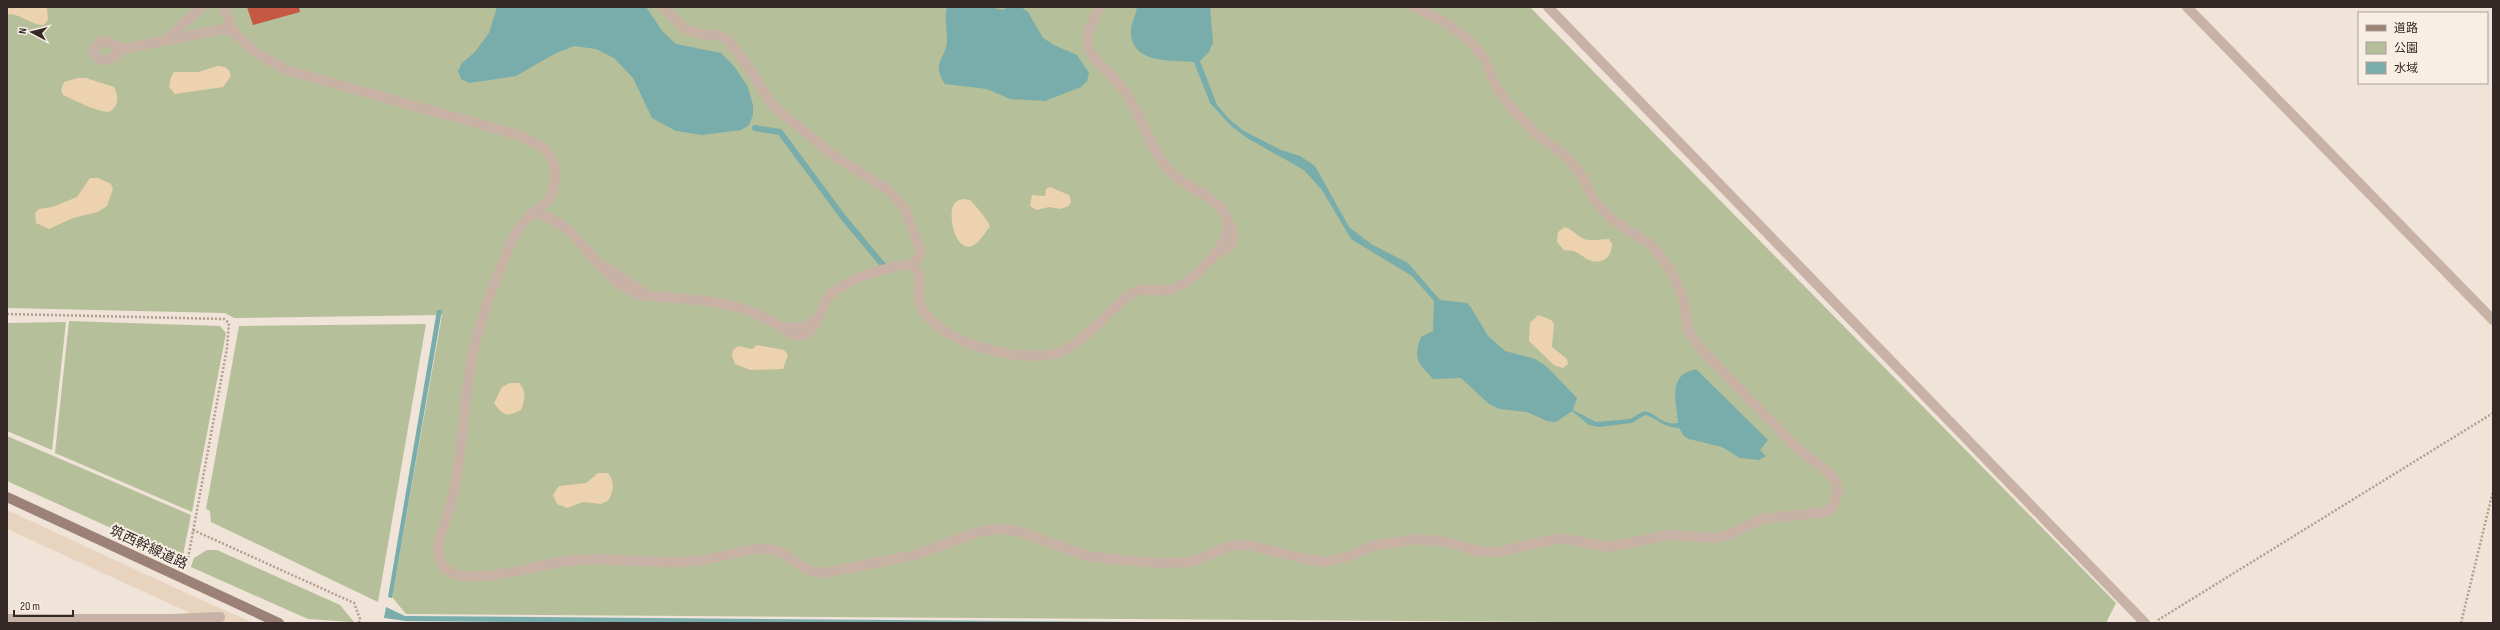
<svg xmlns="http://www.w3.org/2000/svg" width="2500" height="630" viewBox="0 0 2500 630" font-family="'Sofia Sans Condensed','Noto Sans JP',sans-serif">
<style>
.green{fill:#b5bf99}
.sand{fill:#ecd2ae}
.plaza{fill:#e8d3bf}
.water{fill:#78adab}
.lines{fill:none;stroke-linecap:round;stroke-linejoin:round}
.stream{stroke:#78adab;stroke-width:6}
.building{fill:#c45843}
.path{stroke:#b49c8f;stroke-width:2.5;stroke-dasharray:2 2;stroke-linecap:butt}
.lane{stroke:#c8b2a5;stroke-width:10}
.street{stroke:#c8b2a5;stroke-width:10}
.secondary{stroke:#9b8176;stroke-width:10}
.labels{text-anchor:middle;stroke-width:4;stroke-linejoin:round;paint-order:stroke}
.street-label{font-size:14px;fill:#342926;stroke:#f8eee4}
</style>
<rect width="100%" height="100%" fill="#f0e3d8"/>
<path class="green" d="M 7,7 L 1530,7 L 2116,603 L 2106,623 L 1714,623 L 406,614 L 392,597 L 442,315 L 234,318 L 225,313 L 7,308 Z
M 69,321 L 220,326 L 226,333 L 192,512 L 55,453 Z
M 66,322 L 52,450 L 7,431 L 7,323 Z
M 426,324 L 378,602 L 211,522 L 210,511 L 206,509 L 239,326 Z
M 7,436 L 191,515 L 182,560 L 7,481 Z
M 207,550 L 217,550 L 340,605 L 354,622 L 308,619 L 191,567 L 194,558 Z"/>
<path class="sand" d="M 7,7 L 47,7 L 48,20 L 44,25 C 30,26 18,11 7,15 Z
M 217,66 C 225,66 229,68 231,76 L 223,87 L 175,94 L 169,87 L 171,77 L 174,72 L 199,72 Z
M 78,78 L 86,78 L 114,87 C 119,97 119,106 109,112 C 94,111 77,101 63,95 L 61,90 L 64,82 Z
M 90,178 L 98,178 L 111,184 L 113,189 L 107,206 L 98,212 L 73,218 L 49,229 L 36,223 L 35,213 L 39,209 L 52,207 L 77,197 Z
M 1050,187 L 1069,195 L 1071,201 L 1069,206 L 1060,209 L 1049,207 L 1037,210 L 1030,206 L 1032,195 L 1045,196 L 1046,189 Z
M 963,199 L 970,200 C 975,205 988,220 990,226 C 986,232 980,241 974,245 C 956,255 948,217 953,206 C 955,201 959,200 963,199 Z
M 1565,227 C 1573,230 1575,234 1582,238 C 1589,242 1601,239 1609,239 L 1612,244 C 1612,258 1601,266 1587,259 C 1583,257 1578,252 1573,251 C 1571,250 1567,251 1564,250 L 1557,242 L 1558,232 Z
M 1538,315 L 1551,320 L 1554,324 L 1552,347 L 1567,359 L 1568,364 L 1563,368 L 1554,365 L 1529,341 L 1530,323 Z
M 757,345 L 784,350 L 788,355 L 783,369 L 750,370 L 735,364 L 732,356 L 733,350 L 738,346 L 752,349 Z
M 510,383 L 519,383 C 527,392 525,399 521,410 C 506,418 503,415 494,403 L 502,387 Z
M 598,473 L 608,473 C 615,482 614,491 608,501 L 601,504 L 583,502 L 567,508 L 557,504 L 553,495 L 559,486 L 586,483 Z"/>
<path class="plaza" d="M 7,510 L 184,592 L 253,623 L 212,623 L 7,529 Z"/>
<path class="water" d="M 497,7 L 646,7 L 663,32 L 676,44 L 721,53 L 734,66 L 748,87 L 753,105 L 753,115 L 749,125 L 741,130 L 702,135 L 676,131 L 652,118 L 633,78 L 614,58 L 596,49 L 574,46 L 556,53 L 516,76 L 469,83 L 461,79 L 458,71 L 462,63 L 475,52 L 489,33 Z
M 947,7 L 991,7 L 1002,10 L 1010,7 L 1021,7 L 1028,12 L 1043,38 L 1054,45 L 1077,55 L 1089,73 L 1087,81 L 1081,87 L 1045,101 L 1010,99 L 987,89 L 945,84 C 930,62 947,59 947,39 C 947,28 944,18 947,7 Z
M 1137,7 L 1210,7 L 1213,43 L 1209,52 L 1200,61 L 1217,105 L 1229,119 L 1244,131 L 1281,150 L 1300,156 L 1315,166 L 1349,227 L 1371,244 L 1408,263 L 1440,300 L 1467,303 L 1470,306 L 1488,336 L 1497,344 L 1505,351 L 1535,359 L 1546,366 L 1577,398 L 1573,410 L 1596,422 L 1630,419 L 1644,411 C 1658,414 1663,426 1678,423 C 1677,407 1669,383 1685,373 C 1690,371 1693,369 1697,370 L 1768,440 L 1760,450 L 1766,456 L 1759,460 L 1740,458 L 1722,447 L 1689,439 L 1684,436 L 1679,428 C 1662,427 1659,419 1645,415 L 1632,423 L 1599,427 L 1589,425 L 1572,411 L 1556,422 L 1547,421 L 1527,412 L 1500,409 L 1489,404 L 1461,378 L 1433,379 C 1419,363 1412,360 1421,337 L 1433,331 L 1434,301 L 1412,276 L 1351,239 L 1322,190 L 1304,170 L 1247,138 L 1230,125 L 1210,103 L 1194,62 C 1172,60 1134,64 1131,35 C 1130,25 1136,16 1137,7 Z
M 437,310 L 442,310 L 392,598 L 388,597 Z
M 386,607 L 405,616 L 1264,623 L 606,623 L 406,621 L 384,618 Z"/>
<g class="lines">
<path class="stream" d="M 755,128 L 780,132 L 843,217 L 883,265"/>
</g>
<path class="building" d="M 247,7 L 299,7 L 300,12 L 253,25 Z"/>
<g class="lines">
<path class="path" d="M 7,314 L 224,319 L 229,323 L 227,348 L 187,564
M 193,530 L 354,603 L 360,619 L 359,623
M 2158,620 L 2493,413
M 2461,623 L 2493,491"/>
<path class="lane" d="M 223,7 L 235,33
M 165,40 L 202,7
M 122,49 L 109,42 L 100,41 L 93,52 C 102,66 113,60 122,49 L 223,29 L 235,33 L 254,51 L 286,70 L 515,134 C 537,142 557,151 555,178 C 553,211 533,205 519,228 C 510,241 505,258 499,272 C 484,307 473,345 468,382 C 463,421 461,461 452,500 C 449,515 440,530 438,546 C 438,553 439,561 444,567 C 463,590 540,564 567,561 C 610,555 652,566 694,561 C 719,559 743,548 768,549 C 787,551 795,565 811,571 C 814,572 820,572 824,573 L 915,555 L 978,532 L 996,529 L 1018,531 L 1087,556 L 1121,560 L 1162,563 L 1192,562 L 1230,546 L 1249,545 L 1301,558 L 1326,562 L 1347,557 L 1375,545 L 1421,539 L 1447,542 L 1478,551 L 1498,552 L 1560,538 L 1609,547 L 1670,535 L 1713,538 L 1728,535 L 1761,519 L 1824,512 L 1832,508 L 1838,491 L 1836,483 L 1829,473 L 1798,449 L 1699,347 L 1688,330 L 1684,300 L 1671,271 L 1653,246 L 1614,221 L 1595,202 L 1582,176 L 1566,156 L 1536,134 L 1508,104 L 1496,86 L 1485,60 L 1470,41 L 1443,21 L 1414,7
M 535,213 C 583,223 595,280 640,295 C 700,301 742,297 792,335 C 820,341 817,307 832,293 C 849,279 891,264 913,265 L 921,252 L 905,209 L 887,189 L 833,155 L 772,105 L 749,68 L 729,41 L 721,36 L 703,34 L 685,29 L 663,7
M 1223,251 C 1236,246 1236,232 1228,222
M 913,265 C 923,275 918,285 919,298 C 921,322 957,340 977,346 C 1001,354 1035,360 1060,352 C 1083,344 1110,309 1131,294 C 1142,286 1156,292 1169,290 C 1188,287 1229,247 1228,226 C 1227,198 1187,190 1171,172 C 1150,151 1144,120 1128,96 C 1118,80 1101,67 1090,52 C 1083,34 1092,22 1100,7
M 606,267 L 644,293
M 784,327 L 802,328 L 817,318"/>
<path class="street" d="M 1548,7 L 2145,623
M 2187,7 L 2493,320
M 7,619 L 172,619 L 220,617"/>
<path class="secondary" d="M 7,497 L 279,623"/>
</g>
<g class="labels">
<g class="street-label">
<text transform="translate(149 547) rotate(25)" y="5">筑西幹線道路</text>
</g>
</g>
<rect width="2500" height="630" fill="none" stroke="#342926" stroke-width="16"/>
<rect x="2358" y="12" width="130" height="72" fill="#f8eee4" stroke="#aa9f98"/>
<rect x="2366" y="25" width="20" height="6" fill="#9b8176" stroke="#aa9f98"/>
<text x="2394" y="32" font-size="12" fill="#342926">道路</text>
<rect x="2366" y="42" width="20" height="12" fill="#b5bf99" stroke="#aa9f98"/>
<text x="2394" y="52" font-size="12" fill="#342926">公園</text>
<rect x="2366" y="62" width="20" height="12" fill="#78adab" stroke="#aa9f98"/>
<text x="2394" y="72" font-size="12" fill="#342926">水域</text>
<g transform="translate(32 32) rotate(277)" stroke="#f8eee4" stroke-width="3" paint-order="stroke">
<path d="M0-3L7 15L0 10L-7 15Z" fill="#342926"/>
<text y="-6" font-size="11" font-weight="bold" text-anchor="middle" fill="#342926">N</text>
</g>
<path d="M14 610v6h59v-6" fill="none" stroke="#342926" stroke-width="2"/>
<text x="20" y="610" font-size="12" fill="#342926" stroke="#f8eee4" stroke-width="3" paint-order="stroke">20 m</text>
</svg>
